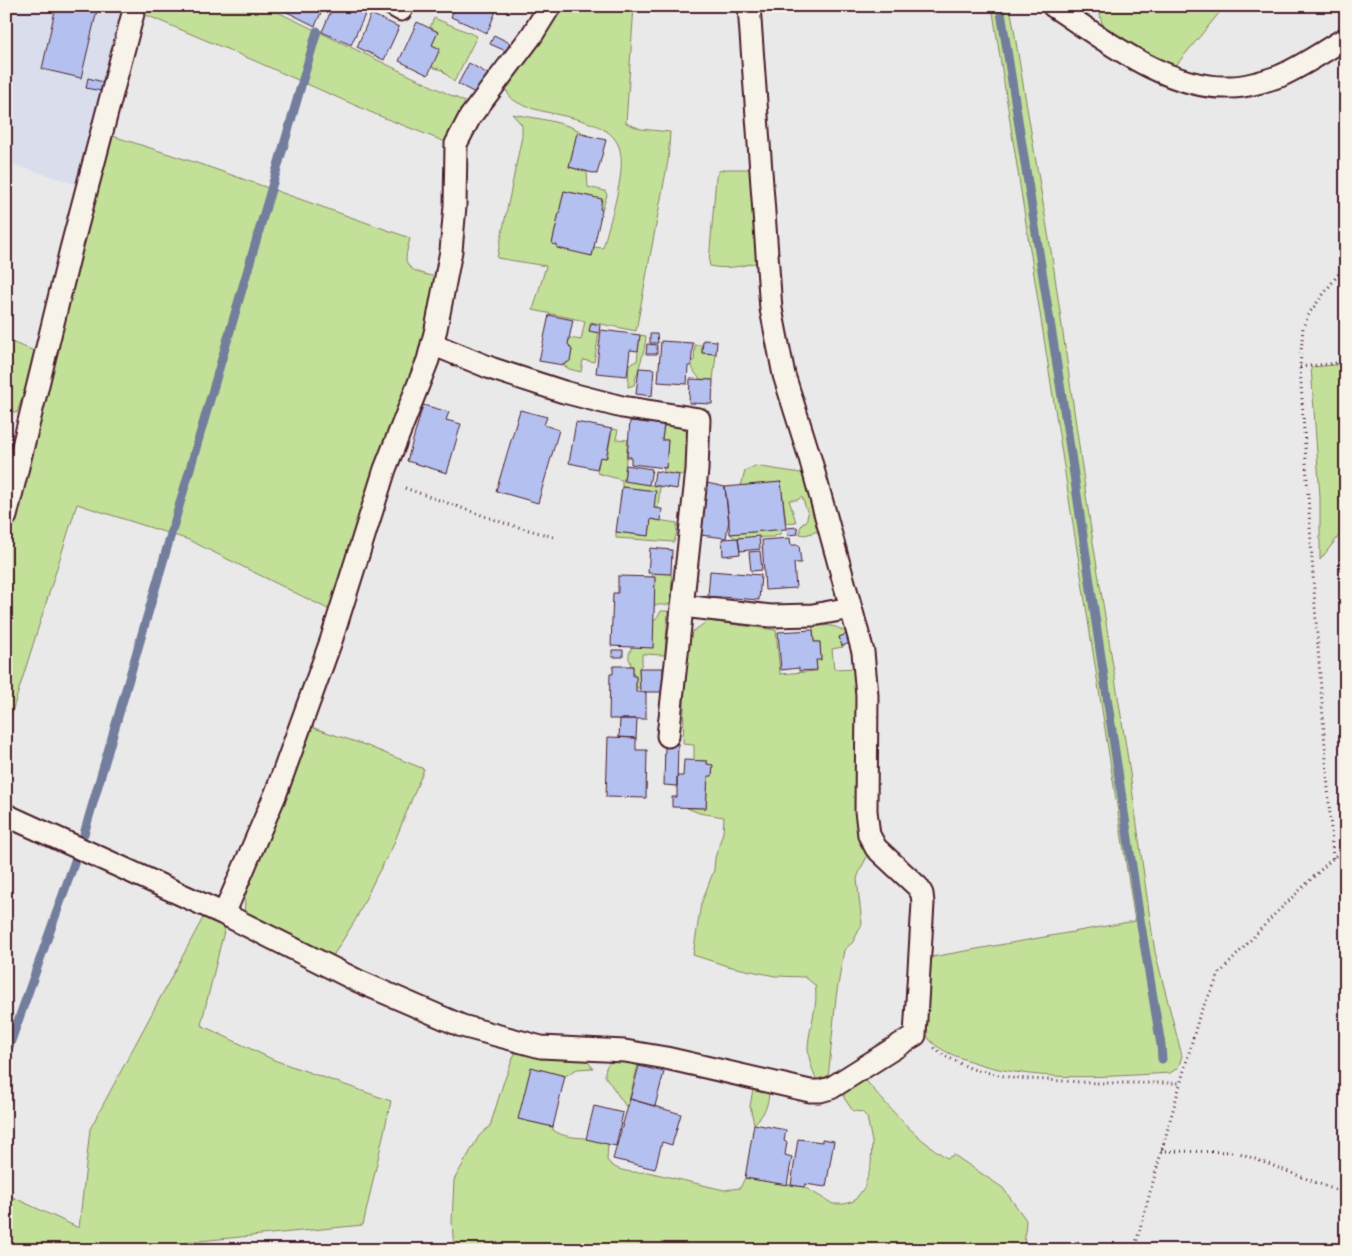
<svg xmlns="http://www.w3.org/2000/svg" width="1352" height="1256" viewBox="0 0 1352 1256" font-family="'Shantell Sans',sans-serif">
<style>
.built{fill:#daddec}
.green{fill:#c2e098;stroke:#868062}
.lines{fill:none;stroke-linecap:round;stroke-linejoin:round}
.stream{stroke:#737e9d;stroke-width:9}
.building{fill:#b4c0f0;stroke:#4a1f2b}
.street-casing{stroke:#4a1f2b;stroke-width:25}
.path{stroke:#4a1f2b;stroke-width:3;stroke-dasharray:1 4;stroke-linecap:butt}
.street{stroke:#f7f3e8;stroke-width:21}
</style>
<rect width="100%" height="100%" fill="#eae9ea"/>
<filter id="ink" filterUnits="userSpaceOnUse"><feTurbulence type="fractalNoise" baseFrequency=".02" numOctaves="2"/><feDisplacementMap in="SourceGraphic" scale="10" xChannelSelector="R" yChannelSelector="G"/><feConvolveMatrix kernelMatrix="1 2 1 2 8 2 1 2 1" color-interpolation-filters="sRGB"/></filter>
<g filter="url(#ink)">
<path class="built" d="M 13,6 L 135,6 L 87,188 L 6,162 L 6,19 Z"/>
<path class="green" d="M 148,6 L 265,6 L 467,103 L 448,143 L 377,115 L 255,61 L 146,15 Z
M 560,6 L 634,6 L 626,123 L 641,129 L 670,132 L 668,161 L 636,331 L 591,322 L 589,331 L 599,333 L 594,362 L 583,360 L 581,372 L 569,369 L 563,365 L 570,360 L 572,350 L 568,344 L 570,338 L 581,340 L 585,321 L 533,310 L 546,266 L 497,258 L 522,136 L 522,125 L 512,114 C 535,118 568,122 587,135 L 577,133 L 569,167 L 587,172 L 588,187 L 605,191 L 607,195 L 602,210 L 600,209 L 602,199 L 564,191 L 552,244 L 592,256 L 594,247 L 603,248 C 609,223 626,175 620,150 C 610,106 509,122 506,87 Z
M 992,6 L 1010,6 L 1053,263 L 1090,523 L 1128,759 L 1150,919 L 1155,952 L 1182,1056 L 1178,1068 L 1170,1073 C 1101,1077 1029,1083 964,1059 C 952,1055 938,1049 930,1040 C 928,1038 926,1033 924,1030 L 926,958 L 1135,921 Z
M 1098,6 L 1225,6 L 1172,70 L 1104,32 Z
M 434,18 L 477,36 L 454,82 L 442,70 L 431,67 L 440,49 L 432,45 L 438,32 L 430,27 Z
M 113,136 L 206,166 L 410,238 C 409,244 406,252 406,259 C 407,273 430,275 440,278 L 423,359 L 332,611 L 189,540 L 77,504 L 6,731 L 6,548 L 62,318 Z
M 727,169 L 752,169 L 758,262 C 743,266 725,270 710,266 L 709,262 L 716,177 L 719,171 Z
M 640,335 L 646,336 C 645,353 638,368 634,385 L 628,387 L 629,364 L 637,361 Z
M 6,340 L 37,352 L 17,413 L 6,409 L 6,375 L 12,370 L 11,365 L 6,356 Z
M 695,345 L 702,345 L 702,353 L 716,354 L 713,380 L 700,379 C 695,373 691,369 692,361 L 694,361 Z
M 1346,364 L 1346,527 L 1320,560 L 1320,497 L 1311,367 Z
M 637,416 L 679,422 L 690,437 L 685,475 L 665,473 L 663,468 L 666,468 L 668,440 L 662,440 L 664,424 L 637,421 Z
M 612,429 L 618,430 L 616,439 L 628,440 L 624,480 L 660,487 L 658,508 L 654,508 L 655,491 L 622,487 L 622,480 L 597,473 L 600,457 L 607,458 Z
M 755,466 L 807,474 L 822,530 L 805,535 L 800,534 L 800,528 L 803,523 L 806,522 L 808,514 L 802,497 L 797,500 L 789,500 L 796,522 L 786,523 L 781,482 L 741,486 L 745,471 Z
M 651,519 L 677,523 L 677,532 L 674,542 L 616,538 L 616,532 L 649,536 Z
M 781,529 L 780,534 L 773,537 L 735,538 L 730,534 Z
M 653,573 L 671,574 L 672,579 L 671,603 L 667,605 L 654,605 L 655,578 L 652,577 Z
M 661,611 L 668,611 L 665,655 L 642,654 L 642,664 L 639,668 L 640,688 L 636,688 L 636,677 L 633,676 L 633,666 L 630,666 L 631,663 C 620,649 655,624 661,611 Z
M 708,621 L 776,630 L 780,674 L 817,671 L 816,660 L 821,659 L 820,642 L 814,642 L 813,626 C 827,626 835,623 847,634 L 839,637 L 843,647 L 832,649 L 834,669 L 858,668 L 869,853 L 860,870 L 857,879 L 862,924 L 853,942 L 844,950 L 836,997 L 828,1079 L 817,1082 C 813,1071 808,1059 808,1047 C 809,1026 819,1006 815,985 L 805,977 L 775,976 L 727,966 L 693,955 L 701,904 L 714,870 L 715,858 L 723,832 L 724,817 L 699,813 L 687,808 L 706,808 L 708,776 L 712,776 L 712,765 L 707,764 L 707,761 L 694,761 L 694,745 L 683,744 L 685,670 L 689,634 Z
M 311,727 L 365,745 L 424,769 L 392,848 L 376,877 L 356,919 L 331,959 L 244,919 L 245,896 L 292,779 Z
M 204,916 L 225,927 L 201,1025 L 274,1060 L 391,1101 L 363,1225 L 189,1242 L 168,1250 L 6,1250 L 6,1194 L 79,1228 L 90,1129 Z
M 515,1053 L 585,1058 L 593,1068 L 577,1069 L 565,1076 L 531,1068 L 519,1119 L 553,1127 L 553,1130 C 563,1137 573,1137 584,1138 C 592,1140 600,1142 608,1144 L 607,1160 C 615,1172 634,1173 648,1172 L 724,1190 L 740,1188 L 745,1178 L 804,1187 L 833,1204 L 844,1204 L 854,1201 L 864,1188 L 871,1165 L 872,1142 L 867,1117 L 862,1112 L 853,1111 L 844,1098 L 844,1093 L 862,1076 C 888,1106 912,1136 947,1158 L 954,1155 L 1003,1188 L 1026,1220 L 1024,1250 L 454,1250 L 452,1222 L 454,1180 L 479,1136 L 490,1126 L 503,1084 Z
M 612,1060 L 639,1061 L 627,1108 L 605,1076 C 605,1069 606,1065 612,1060 Z
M 763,1088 L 768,1090 C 771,1102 763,1116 754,1124 L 750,1106 L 753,1089 Z"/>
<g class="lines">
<path class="stream" d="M 1000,6 L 1069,441 L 1139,913 L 1161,1045 L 1162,1059
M 84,834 L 317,31
M 6,1055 L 76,858"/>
</g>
<path class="building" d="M 56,6 L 98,6 L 81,78 L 42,69 Z
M 275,6 L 324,6 L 315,26 Z
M 333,6 L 369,6 L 351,45 L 322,32 Z
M 455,6 L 498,6 L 487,33 L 451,17 Z
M 371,14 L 399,27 L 384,60 L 357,47 Z
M 417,22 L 438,32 L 432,45 L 440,49 L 428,75 L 399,61 Z
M 494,35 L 510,43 L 506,51 L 490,44 Z
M 469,63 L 488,74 L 477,94 L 458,84 Z
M 88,78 L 103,82 L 101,91 L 86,88 Z
M 577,133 L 606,140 L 597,174 L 569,167 Z
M 564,191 L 602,199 L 600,209 L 602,210 L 592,256 L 557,248 L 557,245 L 552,244 Z
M 549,315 L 573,320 L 568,344 L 572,350 L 570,361 L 563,365 L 539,361 Z
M 591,323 L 600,325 L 599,333 L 589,331 Z
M 601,330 L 640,335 L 638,351 L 630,350 L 627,376 L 596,373 Z
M 650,334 L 657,334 L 658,343 L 650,343 Z
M 703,340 L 717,341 L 716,354 L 702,353 Z
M 661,341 L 693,343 L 691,366 L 688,366 L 687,384 L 658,382 Z
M 647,344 L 657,345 L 657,354 L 646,354 Z
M 639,368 L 654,369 L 652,396 L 636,394 Z
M 690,379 L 713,380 L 712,404 L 689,403 Z
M 423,405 L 449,412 L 446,420 L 461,424 L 447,473 L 407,461 Z
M 520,410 L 547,417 L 544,425 L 559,430 L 538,503 L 496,491 Z
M 630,421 L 664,424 L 662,440 L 668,440 L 666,468 L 631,464 L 631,457 L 627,457 Z
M 576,422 L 612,429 L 606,458 L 600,457 L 597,469 L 569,463 Z
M 626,465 L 652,469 L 649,485 L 624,481 Z
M 655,471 L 679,475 L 677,489 L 653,485 Z
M 781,482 L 786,529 L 730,534 L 725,487 Z
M 707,483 L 725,487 L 729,520 L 726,538 L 700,535 Z
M 622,487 L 656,491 L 654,508 L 662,509 L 661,521 L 651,519 L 649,536 L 616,532 Z
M 797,527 L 798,534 L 788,535 L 787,528 Z
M 759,536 L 760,549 L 740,551 L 738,538 Z
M 738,538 L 740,554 L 723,556 L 722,539 Z
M 790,538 L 791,545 L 799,545 L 801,563 L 794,563 L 796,588 L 765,590 L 762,540 Z
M 650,548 L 672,550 L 671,574 L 648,573 Z
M 760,551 L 762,570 L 751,571 L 749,552 Z
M 710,571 L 761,575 L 759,600 L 708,596 Z
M 618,576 L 655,577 L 653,648 L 611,646 L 613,593 L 618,593 Z
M 813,630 L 814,642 L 820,642 L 821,660 L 816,660 L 817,670 L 799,671 L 799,668 L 781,670 L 778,632 Z
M 847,634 L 850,643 L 842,646 L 839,637 Z
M 612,650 L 623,650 L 623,657 L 612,657 Z
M 613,666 L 633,666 L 633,676 L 636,676 L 636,692 L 646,692 L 646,719 L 609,719 L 610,674 L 613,674 Z
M 639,668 L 663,668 L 663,692 L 640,692 Z
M 620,719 L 637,719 L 636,738 L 619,737 Z
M 608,737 L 636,738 L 636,750 L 647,750 L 646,798 L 606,797 Z
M 665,743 L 678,743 L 677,786 L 664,785 Z
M 684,760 L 707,761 L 707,764 L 713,765 L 712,776 L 708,776 L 706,808 L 672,807 L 672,797 L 677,797 L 677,776 L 683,776 Z
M 639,1066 L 664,1072 L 655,1106 L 630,1099 Z
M 531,1067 L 565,1076 L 553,1127 L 518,1119 Z
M 630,1099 L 681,1114 L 672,1145 L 662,1142 L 655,1169 L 613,1159 Z
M 594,1106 L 623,1113 L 616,1146 L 586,1139 Z
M 754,1124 L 786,1130 L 784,1141 L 787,1142 L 785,1155 L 792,1157 L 787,1185 L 745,1178 Z
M 798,1139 L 822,1142 L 822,1139 L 834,1141 L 826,1187 L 805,1184 L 804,1187 L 791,1185 Z"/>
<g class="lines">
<g class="street-casing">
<path id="street" d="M 394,6 L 401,10 L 403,6
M 1053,6 C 1105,40 1167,90 1231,87 C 1247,87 1265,81 1280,76 C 1303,66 1324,51 1346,38
M 432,344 L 493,369 L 564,392 L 622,407 L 699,419 L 697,470 L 668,736
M 6,516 L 71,249 L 135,6
M 682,606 L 771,616 L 813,615 L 851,608
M 6,815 L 224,914 L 358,981 L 462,1026 L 541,1047 L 625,1051 L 666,1058 L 810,1091 L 820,1091 L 831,1088 L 915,1035 L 923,903 L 922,894 L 918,887 L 876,848 L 869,835 L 866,811 L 867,695 L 863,652 L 810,458 L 784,375 L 771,309 L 749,6
M 224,914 L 276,793 L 331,641 L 385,469 L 428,360 L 436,329 L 451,251 L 455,206 L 456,144 L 470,117 L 532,35 L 550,6"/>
</g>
<path class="path" d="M 1300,367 L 1346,362
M 405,488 L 504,523 L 554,537
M 1333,858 L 1315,606 L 1300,367 L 1303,327 L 1310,312 L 1346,264
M 934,1048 L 945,1056 L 972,1069 L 1013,1078 L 1097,1083 L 1180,1083
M 1161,1151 L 1237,1152 L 1346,1194
M 1134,1250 L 1200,1013 L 1220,973 L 1273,916 L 1333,858 L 1346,847"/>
<use href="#street" class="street"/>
</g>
</g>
<rect width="1352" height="1256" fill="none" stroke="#f7f3e8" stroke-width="25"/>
<rect x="12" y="12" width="1327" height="1231" fill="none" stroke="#4a1f2b" stroke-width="2" filter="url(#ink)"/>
</svg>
